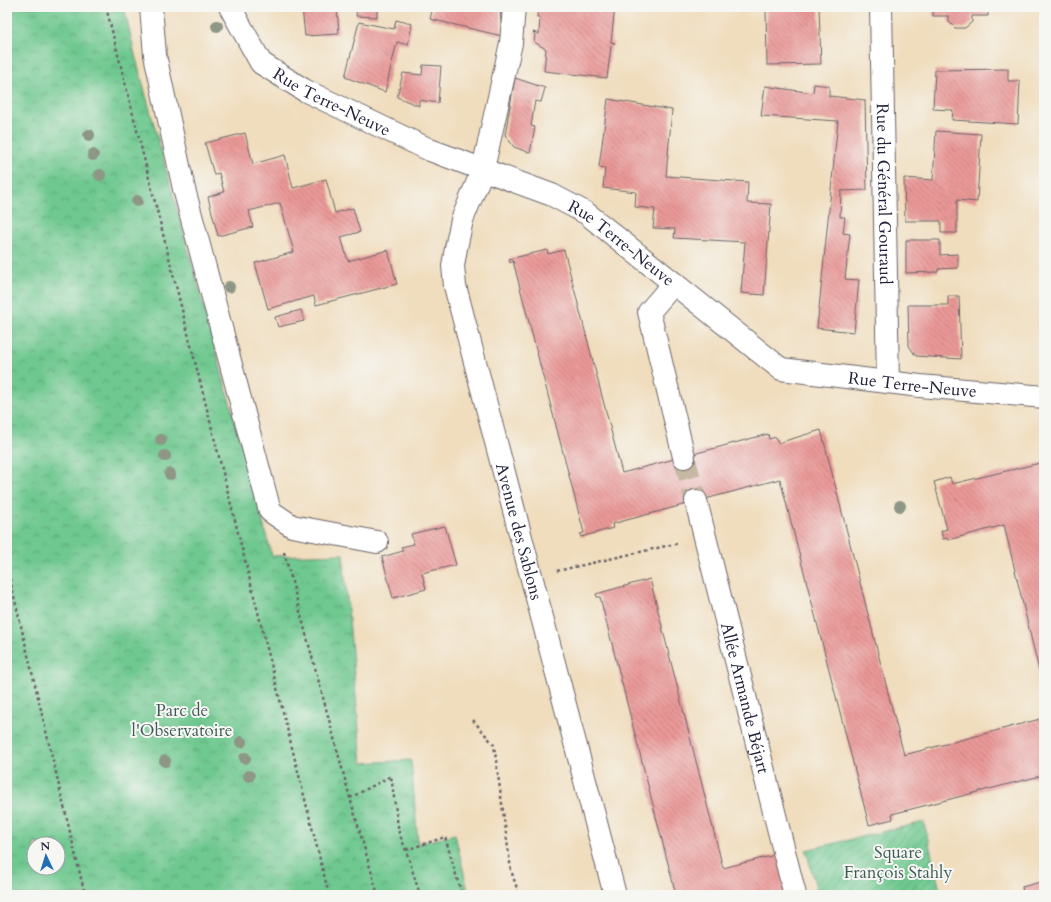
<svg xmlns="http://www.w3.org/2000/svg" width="1051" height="902" viewBox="0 0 1051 902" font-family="Cardo,serif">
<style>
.park{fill:url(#park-crowns);stroke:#487565;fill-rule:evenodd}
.garden{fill:url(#garden-furrows);stroke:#487565}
.building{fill:url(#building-back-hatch)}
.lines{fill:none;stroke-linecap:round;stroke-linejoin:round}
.minor-tunnel{stroke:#c7b8a3;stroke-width:22;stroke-dasharray:22 11;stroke-linecap:butt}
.minor-casing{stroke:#6a6368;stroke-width:24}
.path{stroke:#6a6368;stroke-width:2.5;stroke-dasharray:3 3;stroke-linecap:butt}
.minor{stroke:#fff;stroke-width:22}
.tree{fill:#8e9685}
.labels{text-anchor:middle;stroke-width:4;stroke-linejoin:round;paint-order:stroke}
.street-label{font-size:17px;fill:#22223b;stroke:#f6f6f2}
.park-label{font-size:17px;fill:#3d5c58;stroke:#f6f6f2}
</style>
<defs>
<pattern id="park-crowns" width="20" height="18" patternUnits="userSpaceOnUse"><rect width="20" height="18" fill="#6ec88f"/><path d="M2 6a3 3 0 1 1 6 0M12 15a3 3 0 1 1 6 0" fill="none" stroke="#5aa276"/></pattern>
<pattern id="garden-furrows" width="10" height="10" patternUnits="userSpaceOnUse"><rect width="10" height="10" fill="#6ec88f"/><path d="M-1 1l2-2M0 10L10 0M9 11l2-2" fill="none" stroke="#5aa276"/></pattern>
<pattern id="building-back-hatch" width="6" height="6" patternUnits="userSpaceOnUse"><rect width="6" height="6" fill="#ea9997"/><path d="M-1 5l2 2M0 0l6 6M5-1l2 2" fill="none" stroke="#bd7c7c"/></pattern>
</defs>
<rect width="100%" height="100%" fill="#f6f6f2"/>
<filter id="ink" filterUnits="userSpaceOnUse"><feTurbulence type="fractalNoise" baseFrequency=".025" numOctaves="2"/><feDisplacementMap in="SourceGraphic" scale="8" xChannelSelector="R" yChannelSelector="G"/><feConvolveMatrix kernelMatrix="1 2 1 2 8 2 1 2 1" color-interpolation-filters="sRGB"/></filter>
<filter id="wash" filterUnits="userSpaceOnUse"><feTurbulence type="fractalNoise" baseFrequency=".012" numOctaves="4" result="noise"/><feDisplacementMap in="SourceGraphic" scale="16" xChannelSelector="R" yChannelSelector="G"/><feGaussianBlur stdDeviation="0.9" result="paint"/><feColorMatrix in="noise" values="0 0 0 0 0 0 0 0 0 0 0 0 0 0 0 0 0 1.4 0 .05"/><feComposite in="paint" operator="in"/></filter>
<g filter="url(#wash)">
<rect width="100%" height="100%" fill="#f0ddbd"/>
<path class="park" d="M 7,7 L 124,7 L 135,55 L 272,556 L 343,554 L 362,763 L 411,760 L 418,844 L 455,834 L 469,895 L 7,895 ZM 34,844 L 58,844 L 58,868 L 34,868 Z"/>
<path class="garden" d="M 924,822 L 941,895 L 818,895 L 806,850 Z"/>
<g id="blocks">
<path class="building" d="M 302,7 L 337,7 L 339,34 L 305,36 Z
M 357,7 L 377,7 L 377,17 L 356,16 Z
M 433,7 L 500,7 L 502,36 L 430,19 Z
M 538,7 L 615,7 L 611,42 L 615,43 L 611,46 L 607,78 L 544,71 L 546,49 L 534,42 L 535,35 L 533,32 L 539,34 L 540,17 L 537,17 Z
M 766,7 L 819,7 L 821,64 L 767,65 Z
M 933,7 L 988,7 L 988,16 L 972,16 L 972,22 L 965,28 L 955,28 L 949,22 L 948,16 L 933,16 Z
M 396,20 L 412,24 L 408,45 L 397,42 L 385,92 L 345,77 L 359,22 L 394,29 Z
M 423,65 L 441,66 L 438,103 L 419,100 L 419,106 L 397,97 L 403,73 L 422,75 Z
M 1008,69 L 1008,81 L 1020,81 L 1018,124 L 952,120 L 953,110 L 933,109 L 935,70 Z
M 515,78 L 545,88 L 541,102 L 535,101 L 531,126 L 535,127 L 530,153 L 514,147 L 505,135 Z
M 814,84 L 829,86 L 829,96 L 865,100 L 867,190 L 841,191 L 840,217 L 845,217 L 843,233 L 850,234 L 845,279 L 859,280 L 854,332 L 817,328 L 838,121 L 761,116 L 765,86 L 813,93 Z
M 608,99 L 672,110 L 666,176 L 748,182 L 747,203 L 771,204 L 764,295 L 741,293 L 745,242 L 674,238 L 675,229 L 653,228 L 655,209 L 635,207 L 636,192 L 603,188 L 605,168 L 599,167 Z
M 936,131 L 981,134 L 977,202 L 957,200 L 957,233 L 941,233 L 941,221 L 905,221 L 904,178 L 933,180 Z
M 245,133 L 253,164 L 285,155 L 293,188 L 326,179 L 335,213 L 353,208 L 360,232 L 341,237 L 348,261 L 388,250 L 397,284 L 316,305 L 314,296 L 268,309 L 255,263 L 294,252 L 280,203 L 249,211 L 253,227 L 218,236 L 208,197 L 224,192 L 219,173 L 214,175 L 205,143 Z
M 906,240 L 940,240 L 940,255 L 958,254 L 958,268 L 938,269 L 938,272 L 906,273 Z
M 547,250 L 548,254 L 564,250 L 622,473 L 768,434 L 769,439 L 776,437 L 778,443 L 821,430 L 904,755 L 1044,718 L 1044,775 L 892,814 L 893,819 L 869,825 L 780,479 L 612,524 L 613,528 L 581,537 L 580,534 L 584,533 L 513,261 L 510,263 L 509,259 Z
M 948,296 L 959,296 L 961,359 L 916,356 L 909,346 L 908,305 L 948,305 Z
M 301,310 L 304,321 L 278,327 L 275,317 Z
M 1044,462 L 1044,687 L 1043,687 L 1004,525 L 948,540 L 948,538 L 943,539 L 941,531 L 947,529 L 934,482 L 950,477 L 952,484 Z
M 445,526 L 456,565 L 422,573 L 426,589 L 393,598 L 382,557 L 403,551 L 401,547 L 414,544 L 411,534 Z
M 650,579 L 723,868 L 779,854 L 789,895 L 676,895 L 600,597 L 597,597 L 596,594 Z
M 1044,881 L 1044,895 L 1024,895 L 1022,887 Z"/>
</g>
</g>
<g filter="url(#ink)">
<use href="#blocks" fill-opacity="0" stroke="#6a6368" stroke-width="1"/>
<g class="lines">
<path class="minor-tunnel" d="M 684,457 L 696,501"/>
<g class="minor-casing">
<g id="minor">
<path d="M 151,7 L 155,55 L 184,189 L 270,511 L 292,526 L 377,542"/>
<path id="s1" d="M 230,7 L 261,63 L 304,90 L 430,150 L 552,195 L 586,213 L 781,369 L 920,386 L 1044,397"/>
<path id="s2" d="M 514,7 L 511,43 L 483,169 L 462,220 L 456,248 L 453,266 L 455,286 L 615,895"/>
<path id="s3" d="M 881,7 L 888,382"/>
<path d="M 674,283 L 649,312 L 684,457"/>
<path id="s4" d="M 696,501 L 795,895"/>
</g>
</g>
<path class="path" d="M 106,7 L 329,895
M 284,552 L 350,798 L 378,895
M 7,567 L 85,895
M 557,571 L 679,543
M 473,720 L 494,745 L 511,870 L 519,895
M 350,798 L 391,776 L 399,833 L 406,850 L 420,895
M 406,850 L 445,837 L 462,895"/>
<use href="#minor" class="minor"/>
</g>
<g class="tree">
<circle cx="217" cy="26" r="6"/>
<circle cx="89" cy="135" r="6"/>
<circle cx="93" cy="155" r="6"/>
<circle cx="100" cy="175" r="6"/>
<circle cx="137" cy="201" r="6"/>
<circle cx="229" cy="287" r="6"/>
<circle cx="161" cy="440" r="6"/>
<circle cx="165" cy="456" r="6"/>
<circle cx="170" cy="474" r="6"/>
<circle cx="900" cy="506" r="6"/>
<circle cx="241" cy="742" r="6"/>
<circle cx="245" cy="758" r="6"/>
<circle cx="165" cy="761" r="6"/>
<circle cx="249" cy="776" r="6"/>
</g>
</g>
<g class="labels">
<g class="street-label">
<text dy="6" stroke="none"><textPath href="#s1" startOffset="145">Rue Terre-Neuve</textPath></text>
<text dy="6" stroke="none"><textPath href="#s3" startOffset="187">Rue du Général Gouraud</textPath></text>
<text dy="6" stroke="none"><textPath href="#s1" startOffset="469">Rue Terre-Neuve</textPath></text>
<text dy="6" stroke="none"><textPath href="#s1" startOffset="805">Rue Terre-Neuve</textPath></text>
<text dy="6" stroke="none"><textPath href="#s2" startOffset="541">Avenue des Sablons</textPath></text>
<text dy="6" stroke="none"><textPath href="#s4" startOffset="203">Allée Armande Béjart</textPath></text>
</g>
<g class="park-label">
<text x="182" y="716">Parc de<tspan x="182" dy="20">l'Observatoire</tspan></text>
<text x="898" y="858">Square<tspan x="898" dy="20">François Stahly</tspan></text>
</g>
</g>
<rect width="1051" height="902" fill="none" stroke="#f6f6f2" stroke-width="24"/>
<g transform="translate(46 856) rotate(356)"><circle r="19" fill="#f6f6f2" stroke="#a1a1a9"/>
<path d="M0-3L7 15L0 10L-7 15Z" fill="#1f6fb2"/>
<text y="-6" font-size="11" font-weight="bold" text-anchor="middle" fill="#22223b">N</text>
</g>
</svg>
